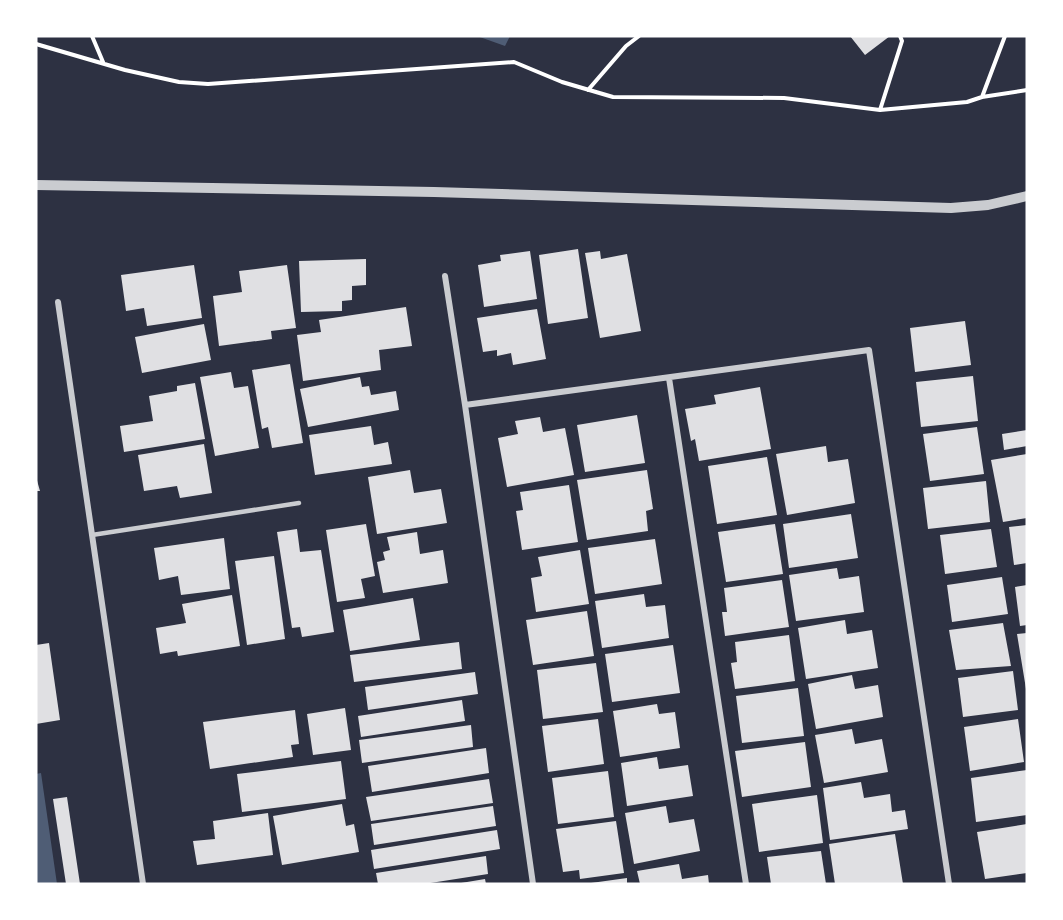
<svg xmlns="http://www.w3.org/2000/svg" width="1063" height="920" viewBox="0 0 1063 920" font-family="'Space Grotesk',sans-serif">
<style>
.water{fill:#4f5d75}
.building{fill:#e0e0e3}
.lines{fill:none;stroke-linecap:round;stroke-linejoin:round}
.path{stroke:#fff;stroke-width:4}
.service{stroke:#caccd0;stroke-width:4.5}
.minor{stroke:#caccd0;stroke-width:6}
.tertiary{stroke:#caccd0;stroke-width:10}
</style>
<rect width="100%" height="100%" fill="#2d3142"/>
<path class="water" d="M 477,36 L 510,36 L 505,46 Z
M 41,773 L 57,884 L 36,884 L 36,774 Z"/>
<path class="building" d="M 850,36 L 890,36 L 865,55 Z
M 578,249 L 588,318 L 548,324 L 539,255 Z
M 530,251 L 537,299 L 484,307 L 478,265 L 501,261 L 500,255 Z
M 600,251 L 601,259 L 627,254 L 641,331 L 600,338 L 585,253 Z
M 366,259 L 366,285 L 352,286 L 352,300 L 342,301 L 342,311 L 301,312 L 299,261 Z
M 194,265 L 202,318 L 147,326 L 144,308 L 126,311 L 121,275 Z
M 287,265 L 296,328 L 271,331 L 272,339 L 219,346 L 213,296 L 242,292 L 239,271 Z
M 406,307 L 412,346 L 379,350 L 381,370 L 303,381 L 297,335 L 321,332 L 319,320 Z
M 537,309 L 546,359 L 513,365 L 511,353 L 497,356 L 497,350 L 483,352 L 477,318 Z
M 965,321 L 971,365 L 915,372 L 910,328 Z
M 204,324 L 211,360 L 142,373 L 135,337 Z
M 290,364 L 303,443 L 272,448 L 268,427 L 262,429 L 252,370 Z
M 231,372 L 234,388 L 248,386 L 259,448 L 215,456 L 200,377 Z
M 973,376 L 978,421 L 921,427 L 916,382 Z
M 360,377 L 362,387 L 369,386 L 371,395 L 396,391 L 399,410 L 308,427 L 300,389 Z
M 195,383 L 205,439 L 124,452 L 120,426 L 153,421 L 149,396 L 177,391 L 177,386 Z
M 760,387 L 771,449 L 699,461 L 695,439 L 691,441 L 685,409 L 716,404 L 714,395 Z
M 637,415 L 645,463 L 585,472 L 577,425 Z
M 540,417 L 543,432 L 565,428 L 574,475 L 507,487 L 498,438 L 518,434 L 515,421 Z
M 371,426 L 374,445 L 388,442 L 392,464 L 315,475 L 309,435 Z
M 977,427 L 984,474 L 930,481 L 923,434 Z
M 1027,430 L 1027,446 L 1004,450 L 1002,434 Z
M 204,444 L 212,493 L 180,498 L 177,486 L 144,491 L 138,455 Z
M 826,446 L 828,462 L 848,459 L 855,503 L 787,515 L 776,454 Z
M 1027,454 L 1027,518 L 1003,522 L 991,460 Z
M 767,457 L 777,515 L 717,524 L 708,466 Z
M 410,470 L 414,493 L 441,489 L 447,523 L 377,534 L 368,477 Z
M 647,470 L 653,509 L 646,511 L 648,531 L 587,540 L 577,480 Z
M 36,477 L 40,491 L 36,491 Z
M 986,481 L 990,522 L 928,529 L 923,488 Z
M 569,485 L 578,542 L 522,550 L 516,511 L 523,510 L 520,492 Z
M 851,514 L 858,558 L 789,568 L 783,524 Z
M 366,524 L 375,576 L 361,579 L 365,598 L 337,602 L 326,530 Z
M 775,524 L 783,574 L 726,582 L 718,532 Z
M 1027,525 L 1027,563 L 1014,565 L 1009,527 Z
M 297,529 L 300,552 L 321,550 L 334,632 L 302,637 L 300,627 L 292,628 L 277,532 Z
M 991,529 L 997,567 L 945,574 L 940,535 Z
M 417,532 L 420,554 L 443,550 L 448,583 L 383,593 L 377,562 L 385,560 L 383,552 L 390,550 L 387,537 Z
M 224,538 L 230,589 L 181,595 L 178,576 L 159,580 L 154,548 Z
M 655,539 L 662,584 L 595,594 L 588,548 Z
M 580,550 L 589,604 L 536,612 L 531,578 L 542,576 L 538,557 Z
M 274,556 L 285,639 L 247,645 L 235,561 Z
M 837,568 L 839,579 L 859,576 L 864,612 L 796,621 L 789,575 Z
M 1002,577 L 1008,614 L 952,622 L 947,585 Z
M 782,580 L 789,627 L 725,636 L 722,612 L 727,612 L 724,588 Z
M 1027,585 L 1027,625 L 1020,626 L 1015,587 Z
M 644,594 L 646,607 L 665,605 L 669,638 L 602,648 L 595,601 Z
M 232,595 L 240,646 L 178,656 L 177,651 L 160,654 L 156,628 L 186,623 L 182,604 Z
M 413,598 L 420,640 L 350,651 L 343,610 Z
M 587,611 L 594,656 L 533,665 L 526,620 Z
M 845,620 L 847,634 L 872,630 L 878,668 L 806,679 L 798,628 Z
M 1003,623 L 1011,666 L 956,670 L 949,630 Z
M 1027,633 L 1027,689 L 1026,689 L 1017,634 Z
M 789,635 L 795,681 L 735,689 L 731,663 L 737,662 L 735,642 Z
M 459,642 L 462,669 L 354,682 L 350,655 Z
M 49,643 L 60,720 L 36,724 L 36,645 Z
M 673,645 L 680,693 L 612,702 L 605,654 Z
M 596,663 L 603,712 L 543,719 L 537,670 Z
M 1013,671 L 1018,710 L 963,717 L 958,678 Z
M 475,672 L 478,694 L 368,710 L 365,687 Z
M 852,675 L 855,689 L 878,685 L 883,717 L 816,729 L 808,684 Z
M 798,688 L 804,736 L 742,743 L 736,696 Z
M 462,700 L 465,721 L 361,737 L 358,716 Z
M 657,704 L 659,714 L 675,712 L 680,748 L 620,757 L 613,711 Z
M 345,708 L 351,750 L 313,755 L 307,714 Z
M 295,710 L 299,744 L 291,745 L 293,757 L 210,769 L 203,722 Z
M 598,719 L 604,764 L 548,772 L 542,726 Z
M 1018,719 L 1024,762 L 970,771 L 964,727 Z
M 471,725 L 473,747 L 362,763 L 359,740 Z
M 852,729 L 855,744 L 882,739 L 888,772 L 824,783 L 815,735 Z
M 805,742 L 811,787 L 742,797 L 735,751 Z
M 486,748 L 489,773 L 372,792 L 368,766 Z
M 657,757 L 659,769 L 688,765 L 693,796 L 627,806 L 621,763 Z
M 341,761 L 346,799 L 242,812 L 237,774 Z
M 1027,770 L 1027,815 L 976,822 L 971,778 Z
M 608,771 L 614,817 L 558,824 L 552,778 Z
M 489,779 L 493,803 L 371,821 L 366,797 Z
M 861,782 L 864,798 L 890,794 L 892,812 L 905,810 L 908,829 L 830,840 L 823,788 Z
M 817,795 L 823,843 L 759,852 L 752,804 Z
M 67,797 L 80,884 L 66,884 L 53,799 Z
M 342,804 L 346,826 L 354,824 L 359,852 L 282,865 L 273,816 Z
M 493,806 L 496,826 L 374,845 L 371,824 Z
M 666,806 L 669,823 L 694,819 L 700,851 L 634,864 L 625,813 Z
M 268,813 L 273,855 L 197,865 L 193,841 L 215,839 L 213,821 Z
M 616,821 L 624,873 L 580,879 L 579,870 L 563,872 L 556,829 Z
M 1027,824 L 1027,873 L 985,879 L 977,832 Z
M 497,830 L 500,849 L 374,869 L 371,850 Z
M 895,834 L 903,884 L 835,884 L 829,844 Z
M 821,851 L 826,884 L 771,884 L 767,857 Z
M 486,856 L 488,874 L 424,884 L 378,884 L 376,873 Z
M 679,864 L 682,879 L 708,875 L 709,884 L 640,884 L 637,871 Z
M 627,878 L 627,884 L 591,884 L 591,883 Z
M 485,879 L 486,884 L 462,884 L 461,883 Z"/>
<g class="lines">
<path class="path" d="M 92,36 L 103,62
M 36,44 L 125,70 L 179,82 L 208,84 L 514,62 L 562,82 L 613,97 L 784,98 L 880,110 L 967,102 L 982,97 L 1027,90
M 588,90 L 626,46 L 639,36
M 982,97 L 1005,36
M 880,110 L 902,41 L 900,36"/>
<path class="service" d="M 92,535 L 299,503"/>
<path class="minor" d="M 445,276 L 465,405 L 533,884
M 58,302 L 143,884
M 669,378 L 746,884
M 465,405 L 869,350 L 949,884"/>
<path class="tertiary" d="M 36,185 L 434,192 L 951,208 L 988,205 L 1027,196"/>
</g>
<rect width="1063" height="920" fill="none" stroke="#ffffff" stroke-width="75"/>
</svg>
